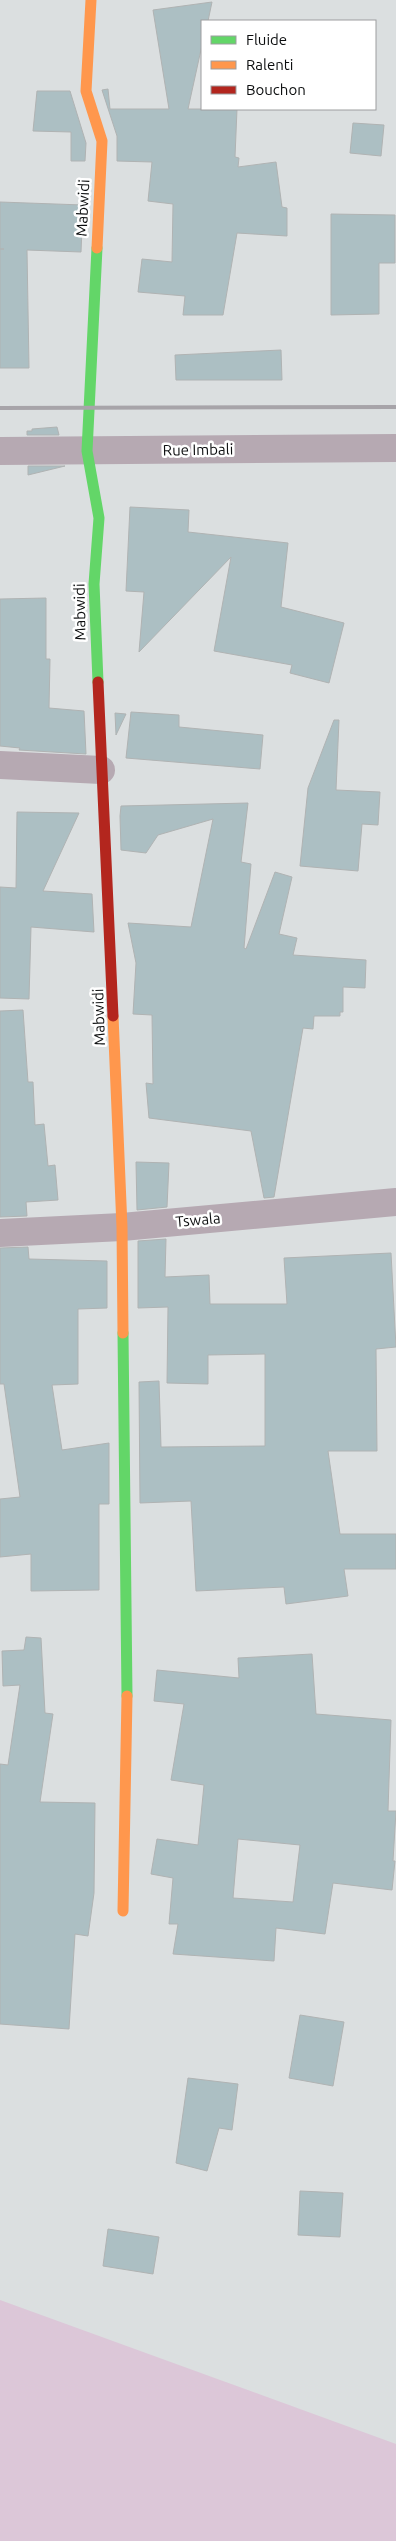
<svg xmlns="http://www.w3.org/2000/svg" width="396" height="2541" viewBox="0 0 396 2541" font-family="Ubuntu,sans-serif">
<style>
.green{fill:#dcc7d8}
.building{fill:#acbfc3;stroke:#b0b3b3;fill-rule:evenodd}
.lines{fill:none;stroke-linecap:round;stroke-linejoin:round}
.street{stroke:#b6a9b2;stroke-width:28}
.fast{stroke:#63d668;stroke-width:11}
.slow{stroke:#ff974d;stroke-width:11}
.jam{stroke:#b3261e;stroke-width:11}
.rail{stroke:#a7a4a9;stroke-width:4}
.labels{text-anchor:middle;stroke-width:5;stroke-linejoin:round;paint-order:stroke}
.street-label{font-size:15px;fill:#0b0d0e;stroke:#fff}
</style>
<rect width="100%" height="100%" fill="#dbdfe0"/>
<path class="green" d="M 0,2300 L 396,2444 L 396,2541 L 0,2541 Z"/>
<path class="building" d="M 212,2 L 208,21 L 202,21 L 202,45 L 188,109 L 237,109 L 235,157 L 239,158 L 238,167 L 276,162 L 282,207 L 287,208 L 287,236 L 237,233 L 223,315 L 183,315 L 185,296 L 138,292 L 142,259 L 172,262 L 173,204 L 148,201 L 152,162 L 117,161 L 117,136 L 102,90 L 108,89 L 110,109 L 169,109 L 153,10 Z
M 37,91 L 70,91 L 86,143 L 85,161 L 71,161 L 71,132 L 33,131 Z
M 353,123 L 384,125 L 381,156 L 350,153 Z
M 0,202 L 83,205 L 81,252 L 27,250 L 29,368 L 0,368 L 0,249 L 4,249 L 0,249 Z
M 331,214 L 395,215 L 395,263 L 379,263 L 379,314 L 331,315 Z
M 281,350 L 282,380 L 176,380 L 175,355 Z
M 57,427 L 59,435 L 27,435 L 27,431 L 32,431 L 32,429 Z
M 28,466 L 65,466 L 28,475 Z
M 130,507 L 189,510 L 188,532 L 288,543 L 281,607 L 344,623 L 329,683 L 290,673 L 292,665 L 214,651 L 231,557 L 139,652 L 144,592 L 126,591 Z
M 46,598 L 46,659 L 50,659 L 49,708 L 84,711 L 86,754 L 19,750 L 20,748 L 0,746 L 0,599 Z
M 131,712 L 179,715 L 179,727 L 263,735 L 260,769 L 126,758 Z
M 115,713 L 126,714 L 116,735 Z
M 334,720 L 339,720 L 336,790 L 380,792 L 378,825 L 362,824 L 358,871 L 300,866 L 308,788 Z
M 248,803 L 241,862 L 251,864 L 244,948 L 246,949 L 275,872 L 292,877 L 279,934 L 297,938 L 293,955 L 366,960 L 365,988 L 343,987 L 343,1012 L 340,1012 L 340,1016 L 314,1016 L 313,1029 L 303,1028 L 274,1197 L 264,1198 L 251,1131 L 149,1118 L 146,1083 L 153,1084 L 152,1015 L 133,1014 L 136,963 L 128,923 L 191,927 L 213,819 L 158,835 L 146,853 L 121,850 L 120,816 L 121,806 Z
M 17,812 L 79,813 L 43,891 L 92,894 L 94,932 L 31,927 L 29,999 L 0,998 L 0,887 L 16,888 Z
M 23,1010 L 28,1082 L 33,1082 L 35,1125 L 44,1124 L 48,1166 L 55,1165 L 58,1200 L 26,1202 L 27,1216 L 0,1217 L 0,1011 Z
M 136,1162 L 169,1163 L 167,1207 L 137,1210 Z
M 166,1239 L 165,1277 L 209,1275 L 210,1304 L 287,1304 L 284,1258 L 391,1253 L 396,1347 L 376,1349 L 377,1451 L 328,1451 L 340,1534 L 396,1534 L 396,1569 L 344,1569 L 348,1596 L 286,1604 L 284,1587 L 196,1591 L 191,1501 L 140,1503 L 139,1382 L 159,1381 L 161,1447 L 265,1446 L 265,1354 L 208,1355 L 208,1384 L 167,1383 L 168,1307 L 138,1308 L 138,1241 Z
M 28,1247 L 29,1259 L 107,1261 L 107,1308 L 78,1309 L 78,1384 L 52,1385 L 62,1450 L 109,1443 L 109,1504 L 99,1504 L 99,1590 L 31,1591 L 31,1554 L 0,1557 L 0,1499 L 20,1497 L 4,1384 L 0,1384 L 0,1248 Z
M 26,1637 L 41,1638 L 45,1713 L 53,1714 L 40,1802 L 95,1803 L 94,1893 L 88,1936 L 75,1934 L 69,2029 L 0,2024 L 0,1764 L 8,1765 L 20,1685 L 3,1686 L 2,1651 L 24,1650 Z
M 312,1654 L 316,1714 L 391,1720 L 388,1811 L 396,1811 L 393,1861 L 395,1861 L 392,1890 L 333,1883 L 325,1934 L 276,1928 L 274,1961 L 173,1954 L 178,1924 L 169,1924 L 173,1878 L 151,1874 L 157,1839 L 198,1845 L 204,1785 L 171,1780 L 184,1704 L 154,1701 L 157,1670 L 239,1678 L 238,1658 ZM 238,1839 L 300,1845 L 293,1902 L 233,1898 Z
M 300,2015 L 344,2022 L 333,2086 L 289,2078 Z
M 188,2078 L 238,2084 L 232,2130 L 219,2128 L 207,2171 L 176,2163 Z
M 300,2191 L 343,2193 L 340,2237 L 298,2235 Z
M 108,2229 L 159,2237 L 153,2274 L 103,2266 Z"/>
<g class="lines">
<path class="street" d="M 0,451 L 396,448
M 0,765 L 101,770
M 0,1233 L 122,1227 L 396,1202"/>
<path class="fast" d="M 97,248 L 87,451 L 99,518 L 94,584 L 98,682
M 123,1333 L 127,1696"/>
<path class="slow" d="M 91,0 L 86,91 L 102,141 L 97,248
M 113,1016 L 122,1227 L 123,1333
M 123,1911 L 127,1696"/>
<path class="jam" d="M 98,682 L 113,1016"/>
<path class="rail" d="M 0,408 L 396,407"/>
</g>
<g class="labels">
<g class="street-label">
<text transform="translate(83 208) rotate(-87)" y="5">Mabwidi</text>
<text transform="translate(198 450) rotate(-1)" y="5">Rue Imbali</text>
<text transform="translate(80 612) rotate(-91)" y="5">Mabwidi</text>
<text transform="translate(99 1017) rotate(-92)" y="5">Mabwidi</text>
<text transform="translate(198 1220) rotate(-5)" y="5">Tswala</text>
</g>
</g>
<rect x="201" y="20" width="175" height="90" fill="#ffffff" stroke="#9d9e9f"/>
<rect x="211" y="36" width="25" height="8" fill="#63d668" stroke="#9d9e9f"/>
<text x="246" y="45" font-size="15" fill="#0b0d0e">Fluide</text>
<rect x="211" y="61" width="25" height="8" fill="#ff974d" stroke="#9d9e9f"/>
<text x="246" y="70" font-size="15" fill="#0b0d0e">Ralenti</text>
<rect x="211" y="86" width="25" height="8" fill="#b3261e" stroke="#9d9e9f"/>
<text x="246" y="95" font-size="15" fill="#0b0d0e">Bouchon</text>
</svg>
